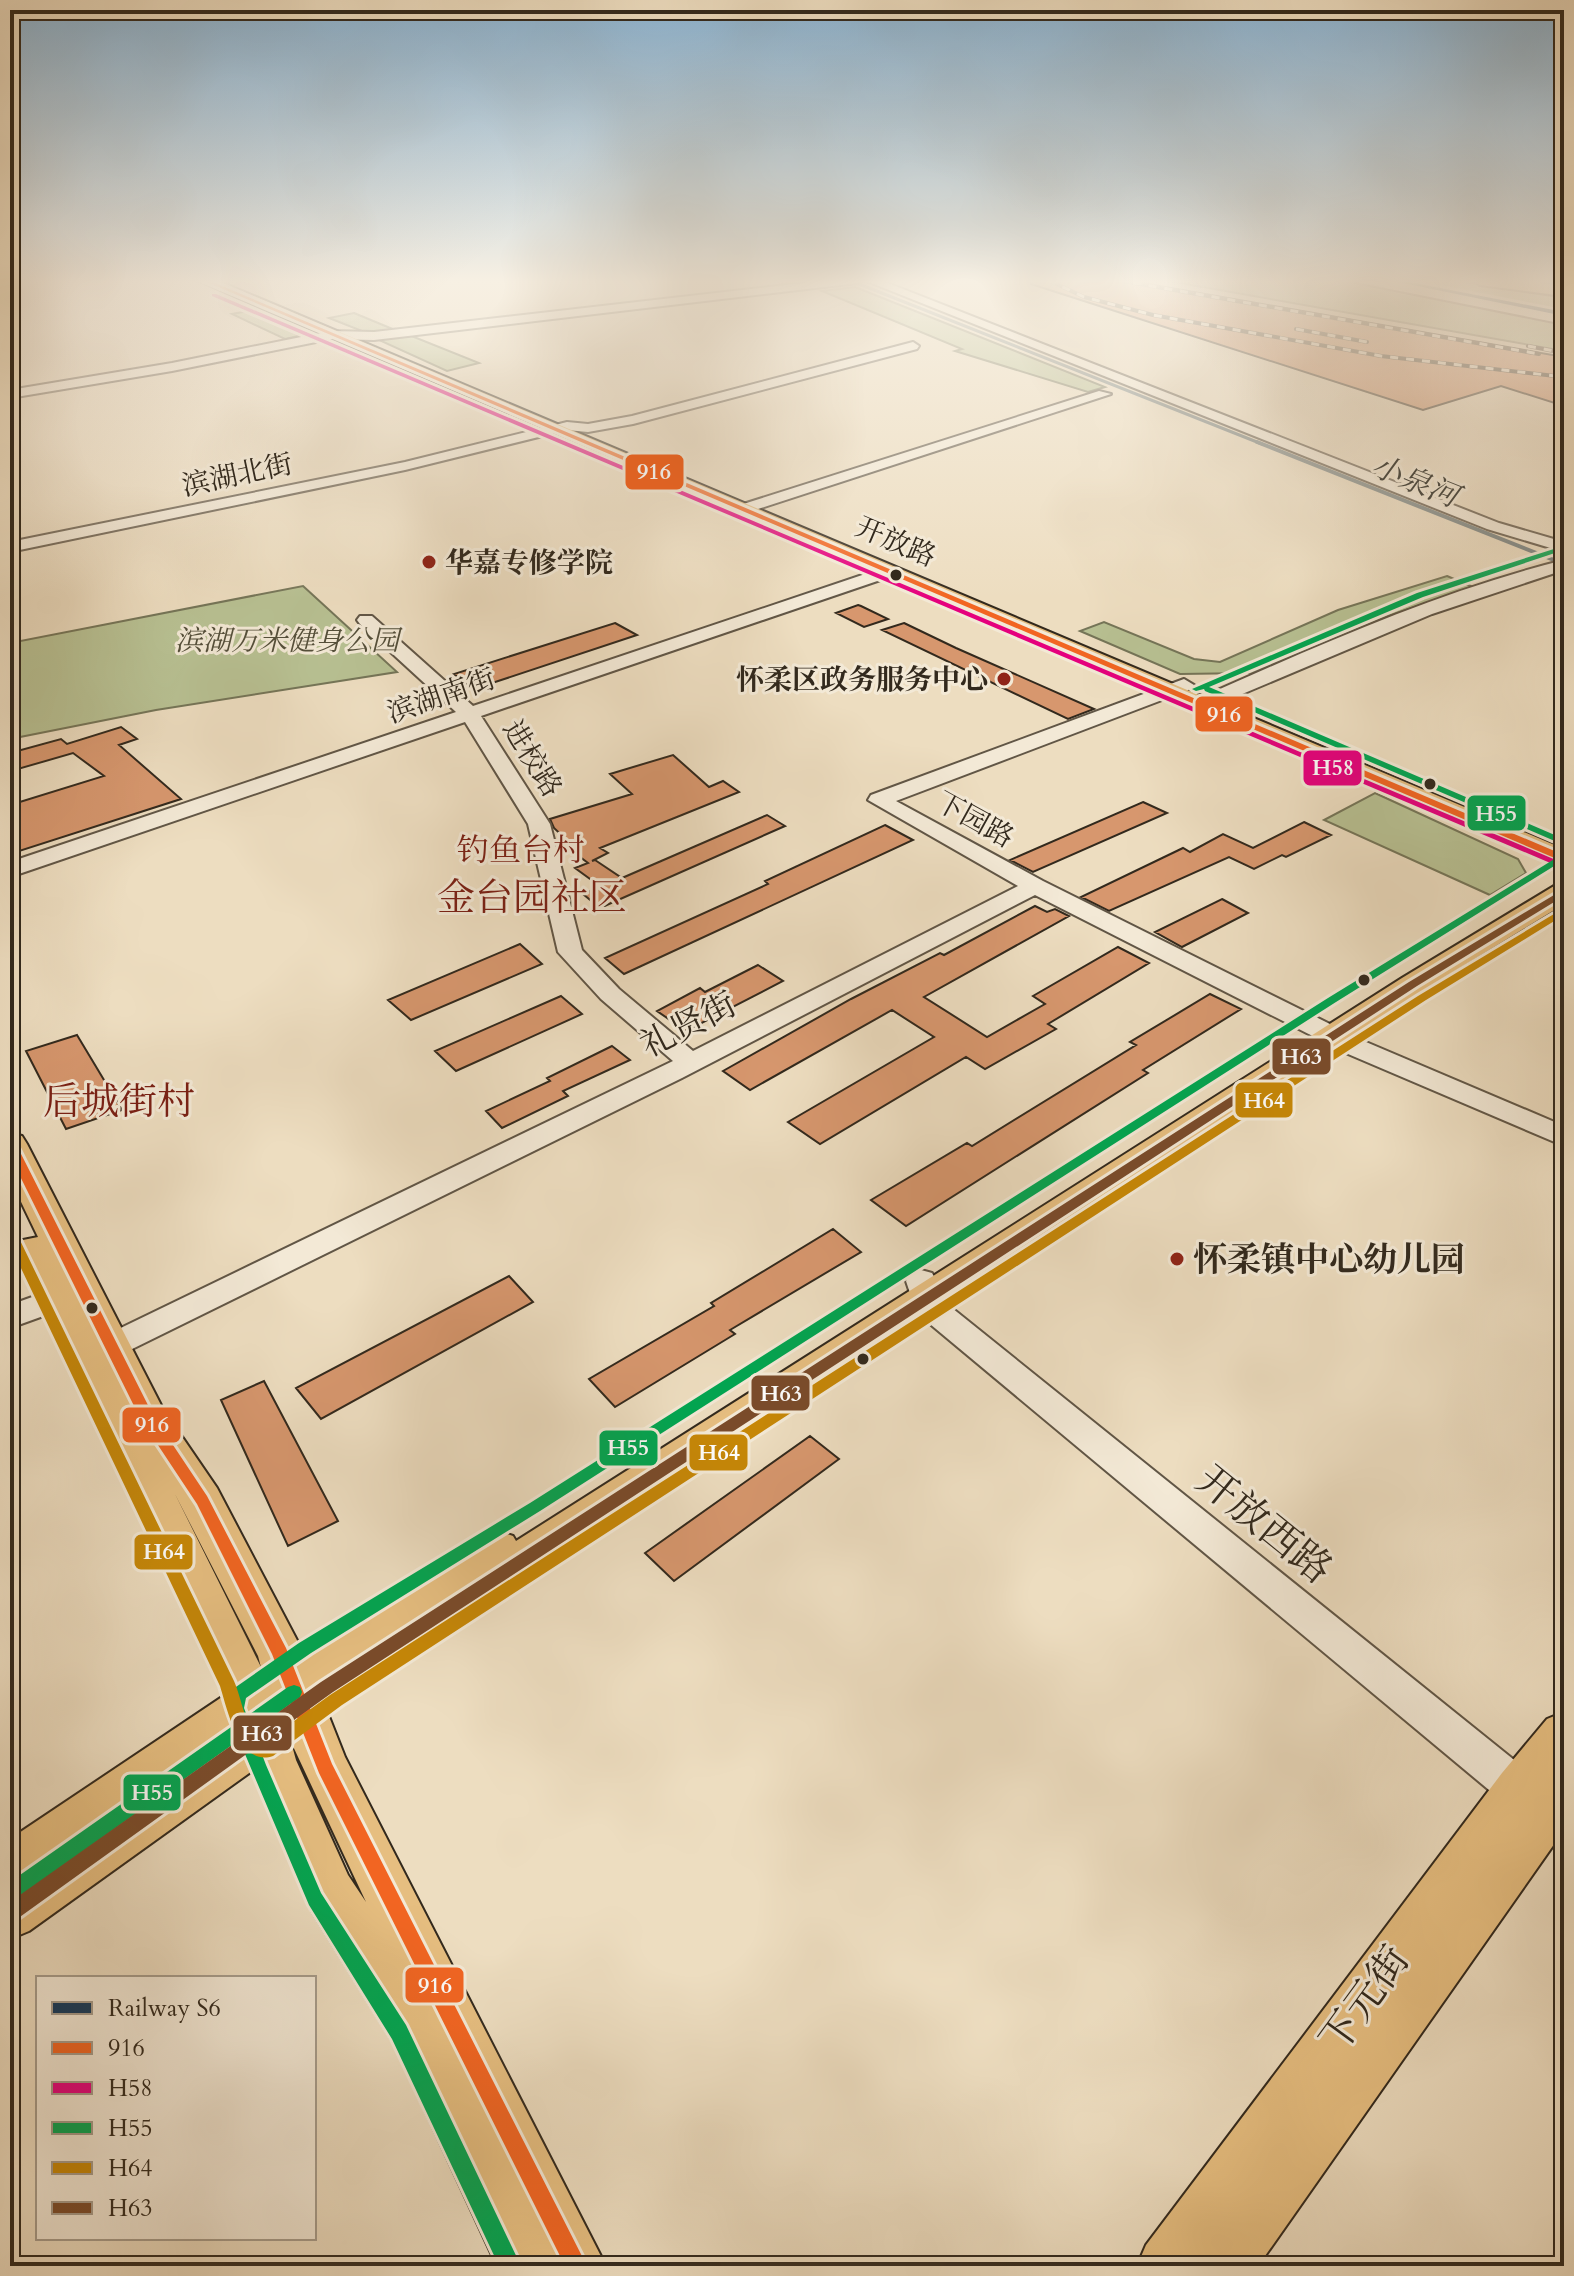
<svg xmlns="http://www.w3.org/2000/svg" width="1574" height="2276" viewBox="0 0 1574 2276" font-family="Cardo,'Noto Serif SC',serif">
<style>
.green{fill:#b8c193;stroke:#757558;stroke-width:2}
.lines{fill:none;stroke-linecap:round;stroke-linejoin:round}
.stream-far1{stroke:#747f7e;stroke-width:3}
.stream{stroke:#747f7e;stroke-width:4}
.building{fill:#d7976e;stroke:#32291d;stroke-width:2}
.minor-casing{stroke:#615646;stroke-width:4}
.major-casing{stroke:#32291d;stroke-width:4}
.highway-casing{stroke:#32291d;stroke-width:4}
.minor{fill:#f3e9d6;fill-rule:evenodd}
.major{fill:#e6be80;fill-rule:evenodd}
.highway{fill:#e6be80;fill-rule:evenodd}
.rail-casing{stroke:#32291d;stroke-width:4}
.rail{stroke:#f3e9d6;stroke-width:3;stroke-dasharray:8;stroke-linecap:butt}
.bus-1-casing{stroke:#f3e9d6;stroke-width:6}
.bus-2-casing{stroke:#f3e9d6;stroke-width:6}
.bus-3-casing{stroke:#f3e9d6;stroke-width:6}
.bus-4-casing{stroke:#f3e9d6;stroke-width:6}
.bus-5-casing{stroke:#f3e9d6;stroke-width:6}
.bus-1{fill:#f26522;fill-rule:evenodd}
.bus-2{fill:#e5007d;fill-rule:evenodd}
.bus-3{fill:#00a651;fill-rule:evenodd}
.bus-4{fill:#c68707;fill-rule:evenodd}
.bus-5{fill:#7a4b2a;fill-rule:evenodd}
.rail-1-casing{stroke:#f3e9d6;stroke-width:6}
.rail-1{fill:#11385b;fill-rule:evenodd}
.poi-dot{fill:#8f2418;stroke:#f3e9d6;stroke-width:3}
.bus-dot{fill:#32291d;stroke:#f3e9d6;stroke-width:3}
.labels{text-anchor:middle;stroke-width:6;stroke-linejoin:round;paint-order:stroke}
.far-street-label{font-size:28px;fill:#32291d;stroke:#f3e9d6}
.far-poi-label{font-size:28px;font-weight:bold;fill:#32291d;stroke:#f3e9d6;text-anchor:start}
.far-park-label{font-size:28px;font-style:italic;fill:#544f3a;stroke:#f3e9d6}
.far-water-label{font-size:30px;font-style:italic;fill:#4e4d45;stroke:#f3e9d6}
.far-quarter-label{font-size:32px;fill:#7a1f14;stroke:#f3e9d6}
.street-label{font-size:34px;fill:#32291d;stroke:#f3e9d6}
.poi-label{font-size:34px;font-weight:bold;fill:#32291d;stroke:#f3e9d6;text-anchor:start}
.quarter-label{font-size:38px;fill:#7a1f14;stroke:#f3e9d6}
.near-street-label{font-size:40px;fill:#32291d;stroke:#f3e9d6}
.line-badge{stroke:#f3e9d6;stroke-width:3}
.badge-label{font-size:22px;text-anchor:middle;font-weight:bold;fill:#fff}
</style>
<rect width="100%" height="100%" fill="#edddc0"/>
<filter id="stains"><feTurbulence type="fractalNoise" baseFrequency=".0025" numOctaves="4"/><feColorMatrix values="0 0 0 0 .2 0 0 0 0 .09 0 0 0 0 .02 0 0 0 .5 -.17"/></filter>
<radialGradient id="worn" r=".72"><stop offset=".6" stop-color="#630" stop-opacity="0"/><stop offset="1" stop-color="#630" stop-opacity=".3"/></radialGradient>
<path class="green" d="M 1163,280 L 1373,280 L 1398,283 L 1564,316 L 1564,351 Z
M 1404,280 L 1450,280 L 1564,298 L 1564,310 Z
M 855,287 L 1105,387 L 1088,392 L 955,351 L 962,349 L 822,291 Z
M 259,309 L 312,333 L 285,339 L 232,314 Z
M 354,313 L 395,330 L 367,333 L 329,318 Z
M 409,335 L 479,363 L 447,371 L 379,340 Z
M 1447,576 L 1473,587 L 1388,616 L 1251,673 L 1180,674 L 1080,631 L 1104,622 L 1194,659 L 1220,662 L 1338,610 Z
M 303,586 L 397,672 L 156,710 L 10,739 L 10,643 Z
M 1375,793 L 1518,859 L 1526,873 L 1490,895 L 1324,820 Z"/>
<g class="lines">
<path class="stream-far1" d="M 849,280 L 1262,444"/>
<path class="stream" d="M 1257,442 L 1564,564"/>
</g>
<path class="building" d="M 1032,280 L 1126,280 L 1564,357 L 1564,406 L 1501,386 L 1423,410 L 1031,284 Z
M 858,605 L 861,606 L 888,619 L 864,627 L 836,613 Z
M 615,623 L 637,635 L 474,689 L 454,674 Z
M 904,623 L 956,648 L 1094,709 L 1068,719 L 882,630 Z
M 121,727 L 137,739 L 119,745 L 181,799 L 10,854 L 10,805 L 104,776 L 73,753 L 18,769 L 10,762 L 10,753 L 61,739 L 67,744 Z
M 673,755 L 709,787 L 723,781 L 739,792 L 600,848 L 608,853 L 592,861 L 595,860 L 622,878 L 767,815 L 785,826 L 600,908 L 583,894 L 601,887 L 575,868 L 588,863 L 568,848 L 573,846 L 554,828 L 550,819 L 632,794 L 610,774 Z
M 1143,802 L 1167,813 L 1033,872 L 1010,860 Z
M 1304,822 L 1331,835 L 1286,857 L 1282,855 L 1254,869 L 1229,857 L 1109,911 L 1081,897 L 1183,848 L 1190,852 L 1223,834 L 1253,848 Z
M 885,825 L 913,840 L 624,974 L 605,958 L 768,884 L 765,881 Z
M 1222,899 L 1248,913 L 1182,947 L 1155,932 Z
M 1035,906 L 1047,912 L 1055,909 L 1069,916 L 924,997 L 987,1037 L 1045,1004 L 1033,996 L 1118,947 L 1149,963 L 1048,1024 L 1056,1029 L 985,1069 L 966,1057 L 820,1144 L 788,1122 L 934,1037 L 892,1010 L 750,1090 L 723,1071 L 851,999 L 940,953 L 944,955 Z
M 520,944 L 542,964 L 411,1020 L 388,1000 Z
M 758,965 L 783,981 L 686,1031 L 657,1011 L 700,988 L 705,992 Z
M 1210,994 L 1241,1009 L 1143,1070 L 1148,1073 L 906,1226 L 871,1200 L 967,1143 L 972,1146 L 1136,1045 L 1130,1042 Z
M 561,996 L 582,1014 L 456,1071 L 435,1051 Z
M 77,1035 L 122,1110 L 66,1129 L 26,1051 Z
M 612,1046 L 630,1060 L 563,1091 L 568,1096 L 502,1128 L 486,1111 L 550,1081 L 547,1078 Z
M 833,1229 L 861,1252 L 730,1330 L 735,1334 L 615,1407 L 589,1379 L 714,1306 L 711,1303 Z
M 509,1276 L 533,1302 L 321,1419 L 296,1388 Z
M 264,1381 L 338,1521 L 288,1546 L 221,1400 Z
M 810,1436 L 839,1459 L 674,1581 L 645,1553 Z"/>
<g class="lines">
<g class="minor-casing">
<path id="minor" d="M 829,280 L 864,280 L 858,283 L 374,340 L 331,339 L 172,371 L 10,398 L 10,390 L 172,363 L 331,331 L 374,332 Z
M 864,280 L 880,280 L 1499,523 L 1564,542 L 1564,552 L 1487,529 Z
M 1345,280 C 1419,279 1493,301 1564,316 L 1564,324 Z
M 913,342 L 919,346 L 917,349 L 633,424 L 588,432 L 567,430 L 405,470 L 10,552 L 10,542 L 405,462 L 567,422 L 588,424 L 632,416 Z
M 1099,391 L 1111,394 L 749,512 L 737,512 L 735,509 L 737,506 Z
M 1564,560 L 1564,570 L 1432,614 L 1209,708 L 1202,710 L 1192,704 L 1195,700 C 1315,647 1436,592 1564,560 Z
M 889,566 L 895,567 L 897,571 L 895,575 L 481,716 L 550,824 L 582,950 L 619,989 L 693,1051 L 1018,886 L 868,800 L 871,795 L 1184,679 L 1194,685 L 1191,689 L 896,801 L 1043,881 L 1366,1042 L 1564,1126 L 1564,1146 L 1348,1054 L 1035,895 L 682,1078 L 122,1354 L 111,1358 L 100,1354 L 95,1346 L 100,1338 L 673,1061 L 601,999 L 558,952 L 528,824 L 465,722 L 10,877 L 10,862 L 456,712 L 360,624 L 357,620 L 360,616 L 372,616 L 473,706 Z
M 921,1270 L 932,1273 L 952,1308 L 1564,1800 L 1564,1846 L 1549,1840 L 930,1324 L 912,1299 L 906,1281 L 910,1273 Z
M 60,1287 L 71,1290 L 76,1298 L 71,1306 L 10,1328 L 10,1305 Z"/>
</g>
<g class="major-casing">
<path id="major" d="M 197,280 L 216,280 L 1564,849 L 1564,867 Z
M 1564,884 L 1564,904 L 1424,990 L 328,1714 L 345,1757 L 606,2266 L 497,2266 L 394,2043 L 312,1911 L 252,1771 L 29,1931 L 10,1939 L 10,1839 L 225,1695 L 18,1249 L 23,1240 L 38,1237 L 10,1179 L 10,1133 L 22,1136 L 27,1144 L 163,1409 L 217,1488 L 300,1646 L 483,1536 L 498,1531 L 513,1536 L 516,1541 L 1402,978 L 1554,886 ZM 175,1494 L 258,1656 L 262,1671 L 260,1665 ZM 291,1742 L 366,1902 L 348,1875 L 296,1760 Z
M 1564,1712 L 1564,1830 L 1258,2266 L 1137,2266 L 1146,2245 L 1502,1773 L 1547,1719 Z"/>
</g>
<g class="highway-casing">
<path id="highway" d="M 1472,280 L 1517,280 L 1564,286 L 1564,296 L 1480,285 Z"/>
</g>
<use href="#minor" class="minor"/>
<use href="#major" class="major"/>
<use href="#highway" class="highway"/>
<g class="rail-casing">
<path id="rail" d="M 1048,280 L 1084,297 L 1153,315 L 1381,356 L 1564,377
M 1117,280 L 1539,354
M 1296,329 L 1367,342
M 1528,346 L 1564,353"/>
</g>
<use href="#rail" class="rail"/>
<g class="bus-1-casing">
<path id="bus-1" d="M 202,280 L 208,280 L 1564,855 L 1564,862 Z
M 10,1140 L 16,1144 L 153,1415 L 207,1496 L 286,1648 L 332,1764 L 587,2266 L 565,2266 L 319,1773 L 272,1654 L 197,1504 L 140,1418 L 10,1156 Z"/>
</g>
<g class="bus-2-casing">
<path id="bus-2" d="M 212,294 L 216,294 L 1563,863 L 1558,866 L 1555,865 L 212,296 Z"/>
</g>
<g class="bus-3-casing">
<path id="bus-3" d="M 1557,548 L 1564,550 L 1423,597 L 1209,687 L 1564,839 L 1564,845 L 1205,691 L 1204,689 L 1196,691 L 1192,689 L 1417,593 Z
M 1556,858 L 1561,861 L 1559,863 L 1336,1002 L 540,1511 L 311,1653 L 246,1698 L 244,1708 L 247,1716 L 288,1687 L 294,1685 L 300,1687 L 302,1692 L 300,1697 L 253,1731 L 266,1765 L 321,1893 L 406,2025 L 521,2266 L 499,2266 L 392,2039 L 309,1905 L 239,1740 L 16,1899 L 10,1902 L 10,1882 L 234,1725 L 228,1708 L 233,1689 L 299,1643 L 530,1503 L 1328,998 Z"/>
</g>
<g class="bus-4-casing">
<path id="bus-4" d="M 1564,908 L 1564,915 L 1426,1000 L 342,1705 L 273,1756 C 239,1768 227,1708 220,1686 L 10,1245 L 10,1228 L 16,1232 L 234,1681 C 243,1701 244,1730 265,1742 L 330,1695 L 1418,996 Z"/>
</g>
<g class="bus-5-casing">
<path id="bus-5" d="M 1564,889 L 1564,896 L 1417,986 L 333,1692 L 17,1919 L 10,1922 L 10,1902 L 321,1682 L 1409,982 Z"/>
</g>
<use href="#bus-1" class="bus-1"/>
<use href="#bus-2" class="bus-2"/>
<use href="#bus-3" class="bus-3"/>
<use href="#bus-4" class="bus-4"/>
<use href="#bus-5" class="bus-5"/>
<g class="rail-1-casing">
<path id="rail-1" d="M 1388,280 L 1399,280 L 1564,312 L 1564,316 Z"/>
</g>
<use href="#rail-1" class="rail-1"/>
</g>
<linearGradient id="sky" x2="0" y2="1"><stop stop-color="#8bb6d7"/><stop offset="0.47" stop-color="#f7f0e3"/><stop offset="1" stop-color="#f7f0e3" stop-opacity="0"/></linearGradient>
<rect width="1574" height="599" fill="url(#sky)"/>
<g class="poi-dot">
<circle cx="429" cy="562" r="8"/>
<circle cx="1004" cy="679" r="8"/>
<circle cx="1177" cy="1259" r="8"/>
</g>
<g class="bus-dot">
<circle cx="896" cy="575" r="7"/>
<circle cx="1430" cy="784" r="7"/>
<circle cx="1364" cy="980" r="7"/>
<circle cx="92" cy="1308" r="7"/>
<circle cx="863" cy="1359" r="7"/>
</g>
<g class="labels">
<g class="far-street-label">
<text transform="translate(237 474) rotate(-12)" y="10">滨湖北街</text>
<text transform="translate(896 541) rotate(23)" y="10">开放路</text>
<text transform="translate(441 695) rotate(-19)" y="10">滨湖南街</text>
<text transform="translate(533 758) rotate(58)" y="10">进校路</text>
<text transform="translate(975 819) rotate(29)" y="10">下园路</text>
</g>
<g class="far-poi-label">
<text x="445" y="572">华嘉专修学院</text>
<text x="988" y="689" text-anchor="end">怀柔区政务服务中心</text>
</g>
<g class="far-park-label">
<text x="287" y="650">滨湖万米健身公园</text>
</g>
<g class="far-water-label">
<text transform="translate(1415 481) rotate(22)" y="10">小泉河</text>
</g>
<g class="far-quarter-label">
<text x="521" y="861">钓鱼台村</text>
</g>
<g class="street-label">
<text transform="translate(688 1024) rotate(-27)" y="12">礼贤街</text>
</g>
<g class="poi-label">
<text x="1193" y="1271">怀柔镇中心幼儿园</text>
</g>
<g class="quarter-label">
<text x="532" y="910">金台园社区</text>
<text x="119" y="1114">后城街村</text>
</g>
<g class="near-street-label">
<text transform="translate(1265 1524) rotate(39)" y="14">开放西路</text>
<text transform="translate(1364 1999) rotate(-54)" y="14">下元街</text>
</g>
</g>
<g class="line-badge">
<rect x="624" y="453" width="61" height="38" rx="8" fill="#f26522"/>
<rect x="1194" y="695" width="60" height="38" rx="8" fill="#f26522"/>
<rect x="1302" y="749" width="61" height="38" rx="8" fill="#e5007d"/>
<rect x="1466" y="794" width="61" height="38" rx="8" fill="#00a651"/>
<rect x="1271" y="1037" width="61" height="39" rx="8" fill="#7a4b2a"/>
<rect x="1234" y="1081" width="60" height="38" rx="8" fill="#c68707"/>
<rect x="750" y="1374" width="61" height="38" rx="8" fill="#7a4b2a"/>
<rect x="121" y="1406" width="61" height="38" rx="8" fill="#f26522"/>
<rect x="598" y="1429" width="61" height="38" rx="8" fill="#00a651"/>
<rect x="688" y="1433" width="61" height="39" rx="8" fill="#c68707"/>
<rect x="133" y="1533" width="61" height="38" rx="8" fill="#c68707"/>
<rect x="232" y="1714" width="61" height="38" rx="8" fill="#7a4b2a"/>
<rect x="122" y="1773" width="60" height="39" rx="8" fill="#00a651"/>
<rect x="404" y="1966" width="61" height="38" rx="8" fill="#f26522"/>
</g>
<g class="badge-label">
<text x="654" y="479">916</text>
<text x="1224" y="722">916</text>
<text x="1333" y="775">H58</text>
<text x="1496" y="821">H55</text>
<text x="1301" y="1064">H63</text>
<text x="1264" y="1108">H64</text>
<text x="781" y="1401">H63</text>
<text x="152" y="1432">916</text>
<text x="628" y="1455">H55</text>
<text x="719" y="1460">H64</text>
<text x="164" y="1559">H64</text>
<text x="262" y="1741">H63</text>
<text x="152" y="1800">H55</text>
<text x="435" y="1993">916</text>
</g>
<rect width="1574" height="2276" fill="none" stroke="#edddc0" stroke-width="40"/>
<rect x="12" y="12" width="1550" height="2252" fill="none" stroke="#32291d" stroke-width="4"/>
<rect x="20" y="20" width="1534" height="2236" fill="none" stroke="#32291d" stroke-width="2"/>
<rect x="36" y="1976" width="280" height="264" fill="#f3e9d6" stroke="#a69c8c" stroke-width="2"/>
<rect x="52" y="2002" width="40" height="12" fill="#11385b" stroke="#a69c8c" stroke-width="2"/>
<text x="108" y="2016" font-size="24" fill="#32291d">Railway S6</text>
<rect x="52" y="2042" width="40" height="12" fill="#f26522" stroke="#a69c8c" stroke-width="2"/>
<text x="108" y="2056" font-size="24" fill="#32291d">916</text>
<rect x="52" y="2082" width="40" height="12" fill="#e5007d" stroke="#a69c8c" stroke-width="2"/>
<text x="108" y="2096" font-size="24" fill="#32291d">H58</text>
<rect x="52" y="2122" width="40" height="12" fill="#00a651" stroke="#a69c8c" stroke-width="2"/>
<text x="108" y="2136" font-size="24" fill="#32291d">H55</text>
<rect x="52" y="2162" width="40" height="12" fill="#c68707" stroke="#a69c8c" stroke-width="2"/>
<text x="108" y="2176" font-size="24" fill="#32291d">H64</text>
<rect x="52" y="2202" width="40" height="12" fill="#7a4b2a" stroke="#a69c8c" stroke-width="2"/>
<text x="108" y="2216" font-size="24" fill="#32291d">H63</text>
<rect width="100%" height="100%" filter="url(#stains)"/>
<rect width="100%" height="100%" fill="url(#worn)"/>
</svg>
